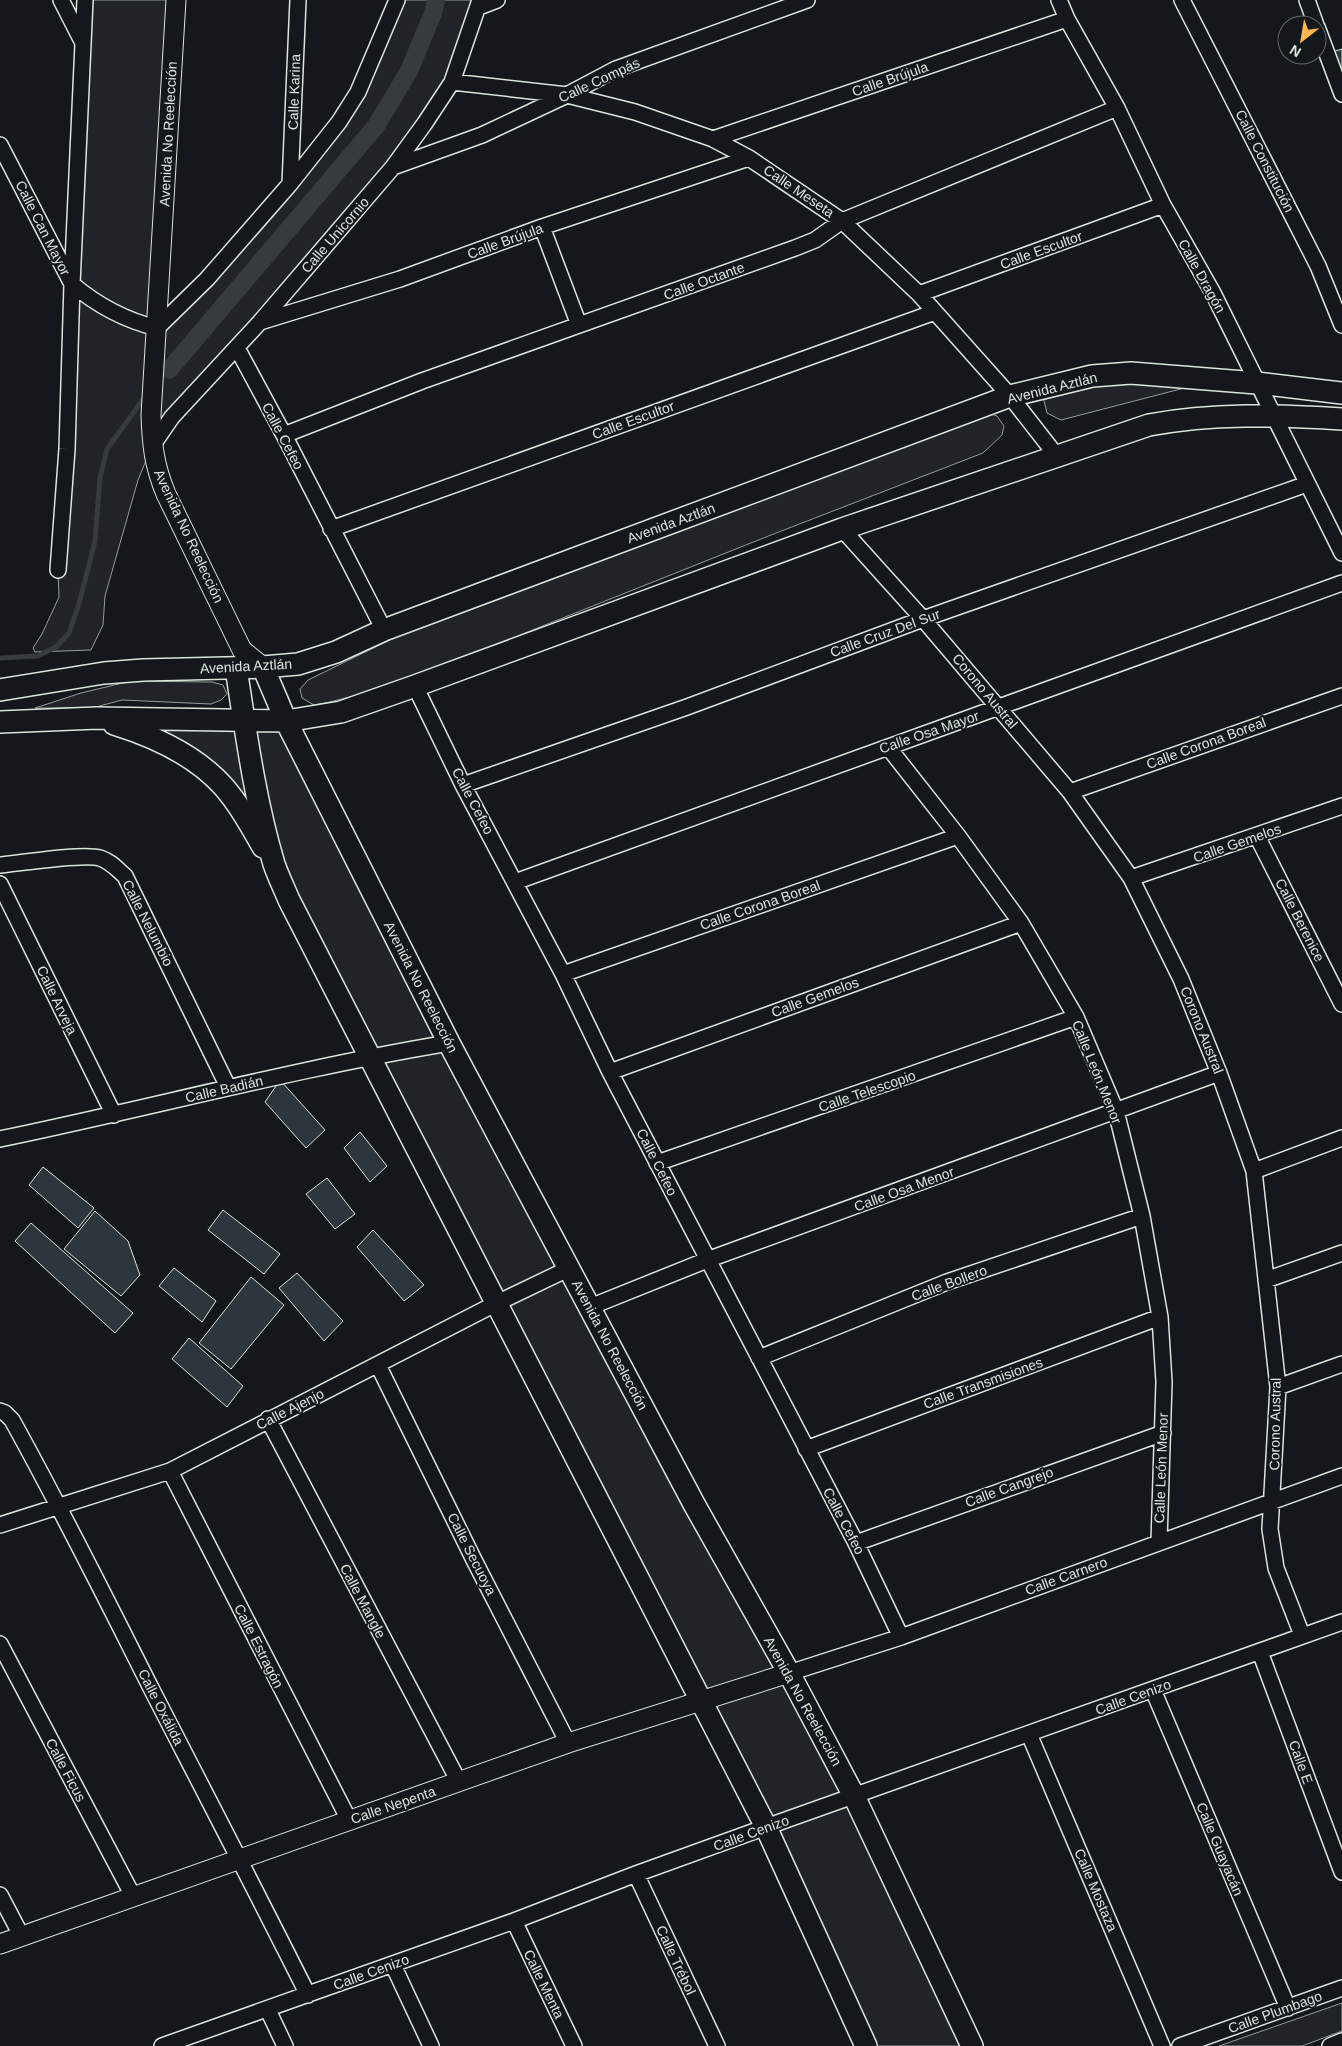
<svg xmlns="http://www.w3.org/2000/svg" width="1342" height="2046" viewBox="0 0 1342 2046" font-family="Arial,sans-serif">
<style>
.green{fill:#202428;stroke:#939e99}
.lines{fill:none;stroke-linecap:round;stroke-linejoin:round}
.stream{stroke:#363b3e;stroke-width:5}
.canal{stroke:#363b3e;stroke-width:18}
.building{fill:#2c363c;stroke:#d8e6dc}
.minor-casing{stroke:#d8e6dc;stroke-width:18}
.tertiary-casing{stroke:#d8e6dc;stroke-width:21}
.secondary-casing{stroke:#d8e6dc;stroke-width:24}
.minor{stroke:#14181c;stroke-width:15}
.tertiary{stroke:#14181c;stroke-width:19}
.secondary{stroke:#14181c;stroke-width:21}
.labels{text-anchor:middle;stroke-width:4;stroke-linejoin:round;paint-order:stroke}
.street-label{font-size:14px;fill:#d8e6dc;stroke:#14181c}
</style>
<rect width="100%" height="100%" fill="#14181c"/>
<path class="green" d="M 85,0 L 173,0 L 157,327 L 339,122 L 397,0 L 480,0 L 479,7 L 425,123 L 152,446 L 138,480 L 105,596 L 103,625 L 91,650 L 35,652 L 33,648 L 42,634 L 59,597 L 58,570 Z
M 1109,382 L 1196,385 L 1061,420 L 1047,413 L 1042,392 Z
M 979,410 L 997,416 L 1004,426 L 1002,435 L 983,453 L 771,535 L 392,686 L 330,702 L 314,705 L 302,698 L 300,689 L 308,680 L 404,633 Z
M 131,681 L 212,682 L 223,685 L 227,694 L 221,700 L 211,704 L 122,700 L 92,708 L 35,708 L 81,693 Z
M 286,721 L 972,2046 L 866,2046 L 274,866 L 222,786 L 130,729 Z
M 1342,2003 L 1342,2031 L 1302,2046 L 1219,2046 Z"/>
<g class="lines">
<path class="stream" d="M 0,658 L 38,656 L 56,647 L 69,633 L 79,604 L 95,541 L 100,478 L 107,449 L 142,401"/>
<path class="canal" d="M 169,370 L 376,126 L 409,71 L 433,13 L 436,0"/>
</g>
<path class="building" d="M 1342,49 L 1342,81 L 1332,52 Z
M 280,1080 L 325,1130 L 306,1148 L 265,1102 Z
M 360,1132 L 387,1166 L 370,1182 L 344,1148 Z
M 43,1167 L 94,1208 L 78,1228 L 29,1185 Z
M 327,1178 L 355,1214 L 335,1229 L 306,1194 Z
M 223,1210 L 280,1254 L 264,1274 L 208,1230 Z
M 95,1211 L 128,1241 L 140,1275 L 121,1296 L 64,1249 Z
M 31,1223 L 133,1313 L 115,1333 L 15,1241 Z
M 373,1230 L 424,1285 L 404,1301 L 357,1247 Z
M 174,1268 L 216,1301 L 202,1322 L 159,1286 Z
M 297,1273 L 343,1321 L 324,1341 L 279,1288 Z
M 251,1277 L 284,1305 L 231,1369 L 199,1343 Z
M 189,1338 L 243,1386 L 227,1407 L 172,1359 Z"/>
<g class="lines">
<g class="minor-casing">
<path id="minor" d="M 61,0 L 82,41
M 85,0 L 72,284 C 98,306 124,320 157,328 L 207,279 L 290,184 L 339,122 L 358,92 L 397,0
M 1059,0 L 1067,19 L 1117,108 L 1163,205 L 1213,293 L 1342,553
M 1182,0 L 1318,266 L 1342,325
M 1307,0 L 1316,25
M 479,7 L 497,0
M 1317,27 L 1342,94
M 452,82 L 567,95 L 635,112 L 713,139 L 749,158 L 842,221 L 919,294 L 1010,396 L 1056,455
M 713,139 L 1067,19
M 0,145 L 72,284 L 67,449 L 58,570
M 393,167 L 482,135 L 567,95 L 616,69 L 807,0
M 290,184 L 298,0
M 542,227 L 579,325
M 919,294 L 1163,205
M 260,322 L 400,279 L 542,227 L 749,158
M 237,348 L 284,435 L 384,630
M 284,435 L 422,381 L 795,248 L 815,240 L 842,221 L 1117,108
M 152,446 L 172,417 L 260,322 L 393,167 L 425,123 L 452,82 L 480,0
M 331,529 L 935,312
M 842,529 L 923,619 L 1070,792 L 1131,878 L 1181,979 L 1219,1073 L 1254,1171 L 1278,1387 L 1270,1529 L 1276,1568 L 1302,1635
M 415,686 L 463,785 L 563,974 L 610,1072 L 856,1543 L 901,1637
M 888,747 L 958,836 L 1021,923 L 1076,1017 L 1116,1111 L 1142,1216 L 1160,1317 L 1164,1382 L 1159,1542
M 463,785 L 687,707 L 923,619 L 1307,484
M 1070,792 L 1342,696
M 1257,836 L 1342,1004
M 0,865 C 20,863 84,853 100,858 C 110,861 117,869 125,876 L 228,1087
M 1131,878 L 1342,806
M 515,882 L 1342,583
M 0,884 L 114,1115
M 563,974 L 958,836
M 610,1072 L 1021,923
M 0,1139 C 150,1108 298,1068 449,1043
M 657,1163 L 1076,1017
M 1254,1171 L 1342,1138
M 1266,1280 L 1342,1253
M 590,1307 L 707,1260 L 1219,1073
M 759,1358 L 947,1282 L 1142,1216
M 378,1365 L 474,1560 L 568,1743
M 1278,1387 L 1342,1364
M 0,1411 L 5,1413 L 12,1420 C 62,1510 107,1601 153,1692 C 205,1793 257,1893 308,1995
M 268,1419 L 459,1782
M 806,1449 L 1160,1317
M 170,1471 L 349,1820
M 0,1525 L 170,1471 L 495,1304 L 570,1268
M 856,1543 L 1163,1433
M 0,1644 L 133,1896
M 1260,1652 L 1342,1872
M 789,1673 L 901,1637 L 1342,1476
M 1153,1690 L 1288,2008
M 1029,1734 L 1162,2046
M 636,1874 L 717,2046
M 0,1895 L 22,1937
M 514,1921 L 574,2046
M 393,1965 L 431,2046
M 268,2010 L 285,2046
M 162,2046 L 514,1921 L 636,1874 L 766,1827 L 1342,1622
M 1180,2046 L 1342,1988
M 1330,2046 L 1342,2041"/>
</g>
<g class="tertiary-casing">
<path id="tertiary" d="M 176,0 L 151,415 C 152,445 154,465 166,494 L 242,650 L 263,667
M 0,1944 L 568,1743 L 789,1673"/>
</g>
<g class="secondary-casing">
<path id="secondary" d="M 263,667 L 286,721 L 449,1043 L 694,1504 L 789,1673 L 854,1796 L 972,2046
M 236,668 C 246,733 255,801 274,864 C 278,876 284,888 289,900 L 766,1827 L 866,2046
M 0,690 L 104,673 L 143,670 L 263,667 L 298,664 L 336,652 L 384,630 L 1010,396 L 1092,376 L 1131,373 L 1257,383 L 1342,393
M 0,722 L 97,718 L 286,721 L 341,712 L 415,686 L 842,529 L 1149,425 C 1213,413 1277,415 1342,419
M 114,724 C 153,736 195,755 223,786 C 239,804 251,826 263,847"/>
</g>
<use href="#minor" class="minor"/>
<use href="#tertiary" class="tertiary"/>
<use href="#secondary" class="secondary"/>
</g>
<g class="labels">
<g class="street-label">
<text transform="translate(890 79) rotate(-19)" y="5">Calle Brújula</text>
<text transform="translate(599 80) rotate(-25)" y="5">Calle Compás</text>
<text transform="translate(294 92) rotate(-88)" y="5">Calle Karina</text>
<text transform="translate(168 134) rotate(-87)" y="5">Avenida No Reelección</text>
<text transform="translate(1265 161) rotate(63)" y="5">Calle Constitución</text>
<text transform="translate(799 191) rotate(34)" y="5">Calle Meseta</text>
<text transform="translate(43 228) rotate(63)" y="5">Calle Can Mayor</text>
<text transform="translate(335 235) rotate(-49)" y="5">Calle Unicornio</text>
<text transform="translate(505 241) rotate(-20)" y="5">Calle Brújula</text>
<text transform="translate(1041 250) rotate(-20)" y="5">Calle Escultor</text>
<text transform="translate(1202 276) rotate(61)" y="5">Calle Dragón</text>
<text transform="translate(704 281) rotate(-20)" y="5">Calle Octante</text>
<text transform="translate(1052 388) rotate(-14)" y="5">Avenida Aztlán</text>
<text transform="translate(633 420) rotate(-20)" y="5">Calle Escultor</text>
<text transform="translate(283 436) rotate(62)" y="5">Calle Cefeo</text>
<text transform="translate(671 523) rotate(-20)" y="5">Avenida Aztlán</text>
<text transform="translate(189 536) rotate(65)" y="5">Avenida No Reelección</text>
<text transform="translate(885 633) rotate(-20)" y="5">Calle Cruz Del Sur</text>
<text transform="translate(246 666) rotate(-3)" y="5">Avenida Aztlán</text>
<text transform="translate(985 691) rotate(50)" y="5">Corono Austral</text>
<text transform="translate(929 732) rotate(-19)" y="5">Calle Osa Mayor</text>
<text transform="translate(1206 743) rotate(-20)" y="5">Calle Corona Boreal</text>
<text transform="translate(473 801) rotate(62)" y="5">Calle Cefeo</text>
<text transform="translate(1237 843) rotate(-19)" y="5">Calle Gemelos</text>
<text transform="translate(760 905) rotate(-19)" y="5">Calle Corona Boreal</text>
<text transform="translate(1300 920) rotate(63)" y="5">Calle Berenice</text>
<text transform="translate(148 923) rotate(63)" y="5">Calle Nelumbio</text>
<text transform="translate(421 987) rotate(63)" y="5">Avenida No Reelección</text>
<text transform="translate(815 997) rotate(-20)" y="5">Calle Gemelos</text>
<text transform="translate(57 1000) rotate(64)" y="5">Calle Arveja</text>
<text transform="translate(1202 1030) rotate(68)" y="5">Corono Austral</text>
<text transform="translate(1097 1072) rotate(68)" y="5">Calle León Menor</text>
<text transform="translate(224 1089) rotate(-13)" y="5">Calle Badián</text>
<text transform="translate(867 1091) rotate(-19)" y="5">Calle Telescopio</text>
<text transform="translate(657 1162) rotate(63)" y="5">Calle Cefeo</text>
<text transform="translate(904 1189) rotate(-20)" y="5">Calle Osa Menor</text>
<text transform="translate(949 1283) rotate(-20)" y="5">Calle Bollero</text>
<text transform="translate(610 1345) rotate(62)" y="5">Avenida No Reelección</text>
<text transform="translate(983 1383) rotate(-20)" y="5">Calle Transmisiones</text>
<text transform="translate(290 1409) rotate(-27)" y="5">Calle Ajenjo</text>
<text transform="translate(1275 1424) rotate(-89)" y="5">Corono Austral</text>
<text transform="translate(1161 1468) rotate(-88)" y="5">Calle León Menor</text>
<text transform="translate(1009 1487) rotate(-20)" y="5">Calle Cangrejo</text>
<text transform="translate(844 1521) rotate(62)" y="5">Calle Cefeo</text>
<text transform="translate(472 1554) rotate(63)" y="5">Calle Secuoya</text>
<text transform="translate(1066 1576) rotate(-20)" y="5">Calle Carnero</text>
<text transform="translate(363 1601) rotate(62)" y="5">Calle Mangle</text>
<text transform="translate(259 1646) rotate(63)" y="5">Calle Estragón</text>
<text transform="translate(1133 1697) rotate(-20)" y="5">Calle Cenizo</text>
<text transform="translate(803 1701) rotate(61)" y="5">Avenida No Reelección</text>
<text transform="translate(161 1707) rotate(63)" y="5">Calle Oxálida</text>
<text transform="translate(1301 1762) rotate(70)" y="5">Calle E</text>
<text transform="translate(66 1770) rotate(62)" y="5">Calle Ficus</text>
<text transform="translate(393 1805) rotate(-19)" y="5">Calle Nepenta</text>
<text transform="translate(751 1833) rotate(-20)" y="5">Calle Cenizo</text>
<text transform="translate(1220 1849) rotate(67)" y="5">Calle Guayacán</text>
<text transform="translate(1096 1890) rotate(67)" y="5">Calle Mostaza</text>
<text transform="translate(676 1960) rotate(65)" y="5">Calle Trébol</text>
<text transform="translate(371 1972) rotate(-20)" y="5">Calle Cenizo</text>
<text transform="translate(544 1984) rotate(64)" y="5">Calle Menta</text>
<text transform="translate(1275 2012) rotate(-20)" y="5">Calle Plumbago</text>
</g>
</g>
<g transform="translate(1302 40) rotate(211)"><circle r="24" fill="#14181c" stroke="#626a69"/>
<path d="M0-4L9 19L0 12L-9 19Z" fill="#ffb74d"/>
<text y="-8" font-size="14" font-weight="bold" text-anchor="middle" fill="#d8e6dc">N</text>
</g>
</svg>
